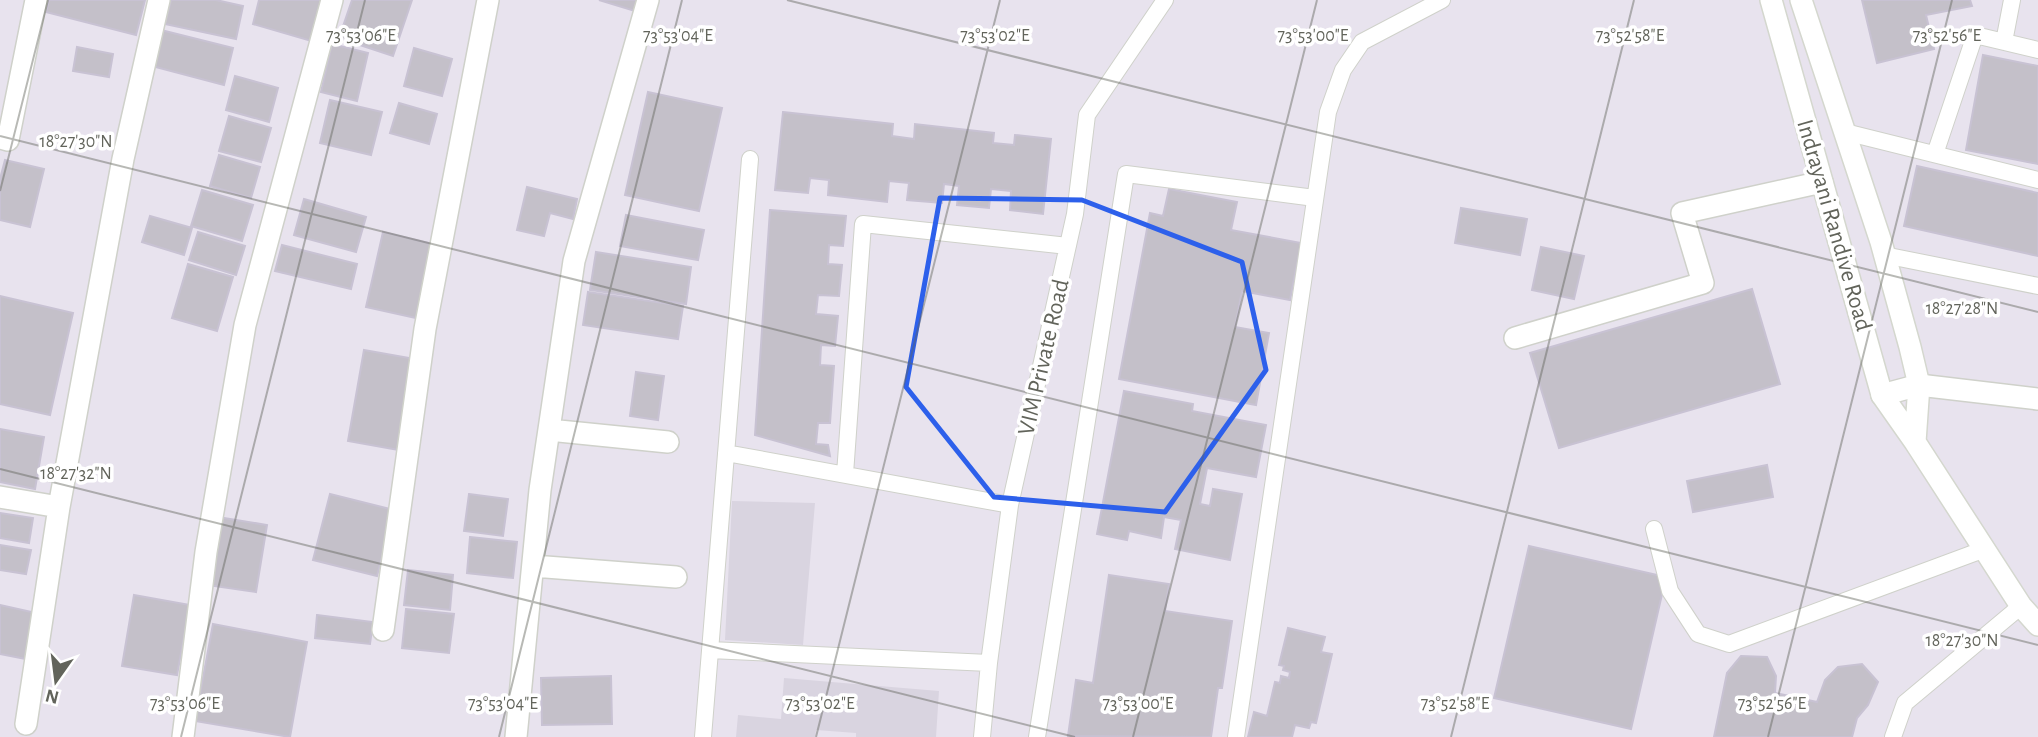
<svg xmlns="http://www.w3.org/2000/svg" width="2038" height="737" viewBox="0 0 2038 737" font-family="'Alegreya Sans',sans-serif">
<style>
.education{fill:#d9d4e0}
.building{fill:#c4c0c9;stroke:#c8c2d3;stroke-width:2}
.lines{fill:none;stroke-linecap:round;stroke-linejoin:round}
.lane-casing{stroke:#cfd1ca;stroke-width:18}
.street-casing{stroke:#cfd1ca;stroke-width:24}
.secondary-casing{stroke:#d4d7ce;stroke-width:24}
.lane{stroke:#fff;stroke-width:16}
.street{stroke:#fff;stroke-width:21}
.secondary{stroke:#fff;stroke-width:21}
.marked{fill:none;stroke:#2d60eb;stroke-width:5;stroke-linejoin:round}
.ticks{fill:none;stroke:#62645b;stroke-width:2;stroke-opacity:0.45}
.labels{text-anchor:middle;stroke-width:7;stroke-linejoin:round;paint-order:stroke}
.street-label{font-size:24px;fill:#62645b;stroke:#fff}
.ticks-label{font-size:18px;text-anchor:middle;fill:#62645b;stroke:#fff;stroke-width:7;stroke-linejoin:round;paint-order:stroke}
</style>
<rect width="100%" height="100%" fill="#e8e3ee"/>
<path class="education" d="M 732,501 L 815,503 L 803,645 L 725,640 Z
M 784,678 L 939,691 L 936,737 L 856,737 L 856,733 L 816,730 L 815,737 L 736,737 L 738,715 L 781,719 Z"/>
<path class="building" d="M 49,0 L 145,0 L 136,35 L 46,12 Z
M 171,0 L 216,0 L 243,6 L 236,39 L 165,24 Z
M 259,0 L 326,0 L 315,42 L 253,24 Z
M 352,0 L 412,0 L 393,56 L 339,38 Z
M 599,0 L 638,0 L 635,11 Z
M 1862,0 L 1970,0 L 1972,6 L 1926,15 L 1934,49 L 1877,63 Z
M 161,30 L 233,48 L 224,85 L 152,66 Z
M 332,44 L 368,53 L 357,101 L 321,92 Z
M 77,47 L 113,54 L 109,77 L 73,71 Z
M 414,48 L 452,59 L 442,96 L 404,86 Z
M 1983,55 L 2038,66 L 2038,164 L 1966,150 Z
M 235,76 L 278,88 L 269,122 L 226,110 Z
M 648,92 L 722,108 L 699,211 L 625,195 Z
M 330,100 L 382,112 L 371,155 L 320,143 Z
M 399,103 L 437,114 L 429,144 L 390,133 Z
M 783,112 L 893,124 L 892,136 L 914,139 L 915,124 L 994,133 L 993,143 L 1014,145 L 1015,135 L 1051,139 L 1043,214 L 1010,210 L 1011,191 L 991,189 L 989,208 L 957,205 L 959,186 L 944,184 L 942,203 L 907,200 L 909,183 L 889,181 L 887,202 L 828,195 L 829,180 L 810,178 L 808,193 L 775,190 Z
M 229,116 L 271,128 L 261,162 L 219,151 Z
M 219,155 L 260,167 L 251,198 L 210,186 Z
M 5,160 L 44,169 L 30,227 L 0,220 L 0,179 Z
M 1917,166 L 2038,193 L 2038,256 L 1904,226 Z
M 527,187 L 577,199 L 573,219 L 550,213 L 544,236 L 517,230 Z
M 1169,189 L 1237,202 L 1231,230 L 1301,243 L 1290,300 L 1242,291 L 1235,327 L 1269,333 L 1256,405 L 1119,379 L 1150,213 L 1163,216 Z
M 202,190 L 253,205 L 242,241 L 191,226 Z
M 304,199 L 366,217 L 356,252 L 294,235 Z
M 1461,208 L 1527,219 L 1520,255 L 1455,243 Z
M 770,210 L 846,216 L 843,246 L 829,245 L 828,264 L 842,265 L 839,296 L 818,295 L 816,314 L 838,316 L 835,346 L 821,345 L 820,365 L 834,366 L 830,423 L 818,423 L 816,444 L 828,445 L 830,456 L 755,435 Z
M 626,215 L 704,230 L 698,260 L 620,246 Z
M 150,216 L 192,228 L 184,255 L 142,242 Z
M 198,232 L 245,246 L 236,275 L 189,260 Z
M 383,232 L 433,244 L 416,318 L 366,307 Z
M 282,245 L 357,264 L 351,289 L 275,271 Z
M 1541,247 L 1584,256 L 1574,299 L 1532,290 Z
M 596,252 L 691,267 L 686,304 L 590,290 Z
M 188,264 L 233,277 L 217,331 L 172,318 Z
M 1752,289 L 1780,384 L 1559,448 L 1530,353 Z
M 588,292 L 683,306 L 678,339 L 583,325 Z
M 0,296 L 73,313 L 50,415 L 0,404 Z
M 364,350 L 415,359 L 399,450 L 348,441 Z
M 636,372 L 664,376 L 658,420 L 630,416 Z
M 1124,391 L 1193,404 L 1192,411 L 1266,425 L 1256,477 L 1207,468 L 1200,504 L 1210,506 L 1213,489 L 1242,494 L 1230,560 L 1175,549 L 1181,520 L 1164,517 L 1161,538 L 1129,531 L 1127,540 L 1097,534 Z
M 0,429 L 44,437 L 35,489 L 0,482 Z
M 1767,465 L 1773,497 L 1693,512 L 1687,481 Z
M 330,494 L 394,510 L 377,576 L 313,560 Z
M 469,494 L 508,499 L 503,536 L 464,531 Z
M 0,513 L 33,518 L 29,543 L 0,538 Z
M 218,517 L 267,525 L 256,592 L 207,585 Z
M 470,537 L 517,542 L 513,578 L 467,573 Z
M 0,545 L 31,550 L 26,574 L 0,570 Z
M 1529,546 L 1666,577 L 1631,729 L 1494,698 Z
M 408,570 L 453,575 L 450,610 L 404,605 Z
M 1109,575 L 1169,584 L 1165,611 L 1232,621 L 1222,688 L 1218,688 L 1211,737 L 1068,736 L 1076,680 L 1093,683 Z
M 134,595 L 190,605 L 177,675 L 122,666 Z
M 0,605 L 36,613 L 26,659 L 0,654 Z
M 406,609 L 454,614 L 449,653 L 402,648 Z
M 317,615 L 373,622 L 370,644 L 315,638 Z
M 213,624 L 307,642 L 290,737 L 195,721 Z
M 1288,628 L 1325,637 L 1321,652 L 1332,654 L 1316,723 L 1311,722 L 1309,728 L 1295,725 L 1292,737 L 1248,737 L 1254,712 L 1267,716 L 1275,682 L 1280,683 L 1281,676 L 1289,678 L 1290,672 L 1283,670 L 1284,666 L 1279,665 Z
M 1741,656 L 1767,657 L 1776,676 L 1775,693 L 1817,702 L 1825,680 L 1838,667 L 1862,664 L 1878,682 L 1868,705 L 1857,718 L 1852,737 L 1714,737 L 1727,673 Z
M 611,676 L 612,724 L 542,725 L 541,678 Z"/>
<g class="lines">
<g class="lane-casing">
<path id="lane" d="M 2004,42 L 2012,0
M 1845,132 L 2038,180
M 1935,154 L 1975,35 L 2038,50
M 1884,255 L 2038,286
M 726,453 L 1010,505
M 845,474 L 863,224 L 1068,246
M 1654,529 L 1670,591 L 1698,634 L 1729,644 L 1985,549
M 710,650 L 989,663
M 703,737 L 750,159
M 982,737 L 989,663 L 1010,505 L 1075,214 L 1087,115 L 1165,0
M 1037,737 L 1126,174 L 1315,198
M 1236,737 L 1328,112 L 1343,70 L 1362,42 L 1442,0
M 1893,737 L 1905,703 L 2021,606"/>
</g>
<g class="street-casing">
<path id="street" d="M 0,138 L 8,140 L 36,0
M 1515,338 L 1703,283 L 1682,213 L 1822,182
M 1882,395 L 1919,385 L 2038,399
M 549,430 L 668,442
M 0,497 L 59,507
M 533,566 L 676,577
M 383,630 L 425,329 L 488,0
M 26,724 L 59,507 L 123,159 L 159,0
M 183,737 L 206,552 L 245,325 L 332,0
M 516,737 L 540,490 L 574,261 L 648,0"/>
</g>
<g class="secondary-casing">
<path id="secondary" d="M 1771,0 L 1882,395 L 1915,442 L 2021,606 L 2038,625
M 1801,0 L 1881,242 L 1910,347 L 1919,385 L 1915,442"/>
</g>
<use href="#lane" class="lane"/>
<use href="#street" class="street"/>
<use href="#secondary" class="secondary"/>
</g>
<path class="marked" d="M 940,198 L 1082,200 L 1242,262 L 1266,370 L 1165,512 L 994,497 L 906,387 Z"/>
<path class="ticks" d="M 787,0 L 2038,312M 0,136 L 2038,645M 0,191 L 48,0M 0,469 L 1075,737M 181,737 L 365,0M 499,737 L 682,0M 816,737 L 1000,0M 1133,737 L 1317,0M 1451,737 L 1634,0M 1768,737 L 1952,0"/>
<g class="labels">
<g class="street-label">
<text transform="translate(1835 225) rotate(74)" y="8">Indrayani Randive Road</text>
<text transform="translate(1043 357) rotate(-77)" y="8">VIM Private Road</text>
</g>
</g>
<g class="ticks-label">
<text x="361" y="41">73°53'06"E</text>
<text x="678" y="41">73°53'04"E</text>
<text x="995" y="41">73°53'02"E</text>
<text x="1313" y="41">73°53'00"E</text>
<text x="1630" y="41">73°52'58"E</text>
<text x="1947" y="41">73°52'56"E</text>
<text x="76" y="147">18°27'30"N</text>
<text x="1962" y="314">18°27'28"N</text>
<text x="76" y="479">18°27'32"N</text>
<text x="1962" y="646">18°27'30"N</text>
<text x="185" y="709">73°53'06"E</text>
<text x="503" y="709">73°53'04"E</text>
<text x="820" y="709">73°53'02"E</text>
<text x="1138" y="709">73°53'00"E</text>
<text x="1455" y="709">73°52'58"E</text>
<text x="1772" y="709">73°52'56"E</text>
</g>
<g transform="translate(56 681) rotate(194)" stroke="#ffffff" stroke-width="5" paint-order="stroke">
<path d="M0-5L12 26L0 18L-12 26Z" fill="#62645b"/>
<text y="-10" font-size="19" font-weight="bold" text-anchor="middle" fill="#62645b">N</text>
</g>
</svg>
